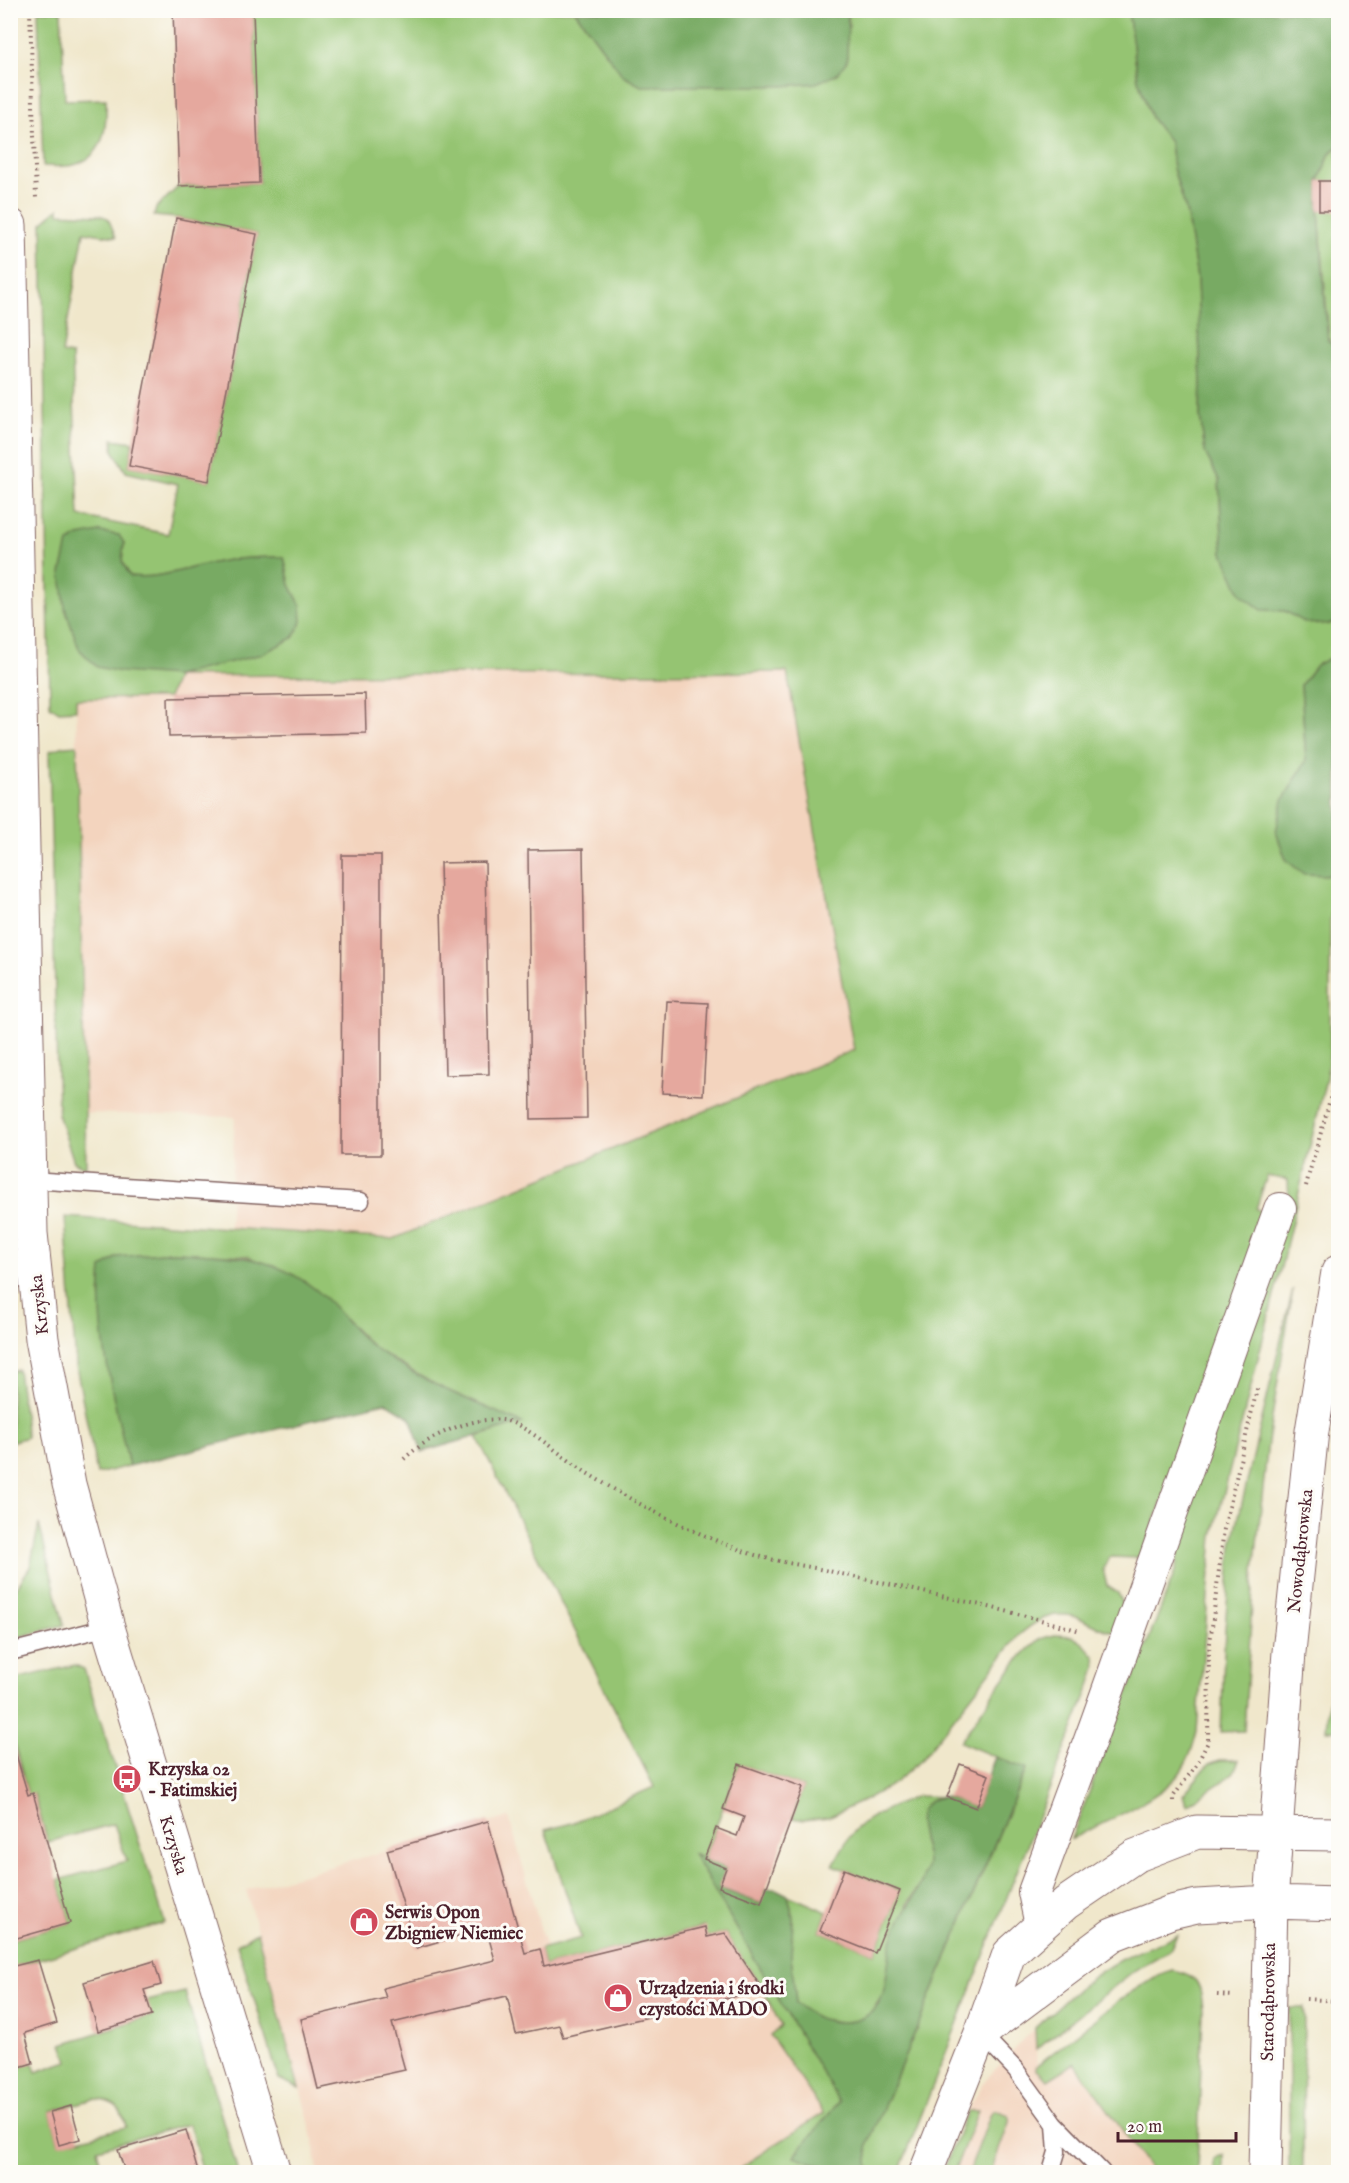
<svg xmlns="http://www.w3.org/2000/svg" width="1349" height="2183" viewBox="0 0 1349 2183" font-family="'IM FELL English',serif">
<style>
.built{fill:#f3d4be}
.green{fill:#95c472;stroke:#70724e;stroke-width:1.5;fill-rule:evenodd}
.forest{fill:#78aa64;stroke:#616448;stroke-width:1.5}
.building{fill:#e5a89e}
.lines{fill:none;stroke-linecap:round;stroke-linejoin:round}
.service-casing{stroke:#846563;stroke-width:19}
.minor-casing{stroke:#846563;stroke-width:34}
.tertiary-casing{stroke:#846563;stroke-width:35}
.path{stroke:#846563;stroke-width:4;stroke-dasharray:1.5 4.5;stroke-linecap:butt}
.service{stroke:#fff;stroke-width:16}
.minor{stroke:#fff;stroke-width:32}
.tertiary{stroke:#fff;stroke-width:33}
.labels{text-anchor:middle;stroke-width:6;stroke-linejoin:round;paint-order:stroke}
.street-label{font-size:18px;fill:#4a1f2b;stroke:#fdfcf7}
.poi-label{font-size:18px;font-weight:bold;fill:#4a1f2b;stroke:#fdfcf7;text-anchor:start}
</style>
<rect width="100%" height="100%" fill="#fdfcf7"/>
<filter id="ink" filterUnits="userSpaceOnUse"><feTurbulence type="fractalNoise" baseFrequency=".0167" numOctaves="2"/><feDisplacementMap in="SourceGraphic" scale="12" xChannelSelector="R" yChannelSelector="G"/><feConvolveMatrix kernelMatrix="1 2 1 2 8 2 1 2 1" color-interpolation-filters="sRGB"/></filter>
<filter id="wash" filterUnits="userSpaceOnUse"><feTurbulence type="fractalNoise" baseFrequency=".008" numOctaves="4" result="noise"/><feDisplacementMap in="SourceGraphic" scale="24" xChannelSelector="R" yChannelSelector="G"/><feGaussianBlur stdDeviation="1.35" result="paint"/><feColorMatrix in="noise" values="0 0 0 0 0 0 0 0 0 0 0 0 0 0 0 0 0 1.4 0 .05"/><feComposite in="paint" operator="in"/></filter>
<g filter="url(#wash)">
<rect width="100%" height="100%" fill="#f0e7cb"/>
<path class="built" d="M 787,672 L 854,1050 L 393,1239 L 229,1228 L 235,1117 L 85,1113 L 76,699 L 168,698 L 177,676 Z
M 509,1817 L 546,1948 L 721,1903 L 840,2102 L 779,2172 L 318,2172 L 311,2129 L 246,1890 Z
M 1035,2028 L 1037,2070 L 1048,2080 L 1075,2062 L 1152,2172 L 943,2172 L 967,2111 L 987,2078 Z"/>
<path class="green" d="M 38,11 L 61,11 L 65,100 L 106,99 C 107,125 106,154 77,164 C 67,168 53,166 43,166 Z
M 253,11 L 575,11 L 609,57 L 783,86 L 849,27 L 848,11 L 1128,11 L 1138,79 L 1151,118 L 1170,142 L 1173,168 L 1186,210 L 1197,278 L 1201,382 L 1200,415 L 1205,452 L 1219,480 L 1223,553 L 1262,609 C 1270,610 1280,609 1287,612 C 1307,620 1316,630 1338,621 L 1338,654 L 1316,665 L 1301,685 L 1306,761 L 1298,777 L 1327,875 L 1338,870 L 1338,882 L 1330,920 L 1330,1049 L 1326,1079 L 1279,1276 L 1213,1536 L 1197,1731 C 1193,1747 1189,1761 1179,1774 C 1160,1799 1100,1824 1071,1839 L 1176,1569 L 1178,1550 L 1203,1468 L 1289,1199 L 1288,1180 L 1267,1176 L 1256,1209 L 1267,1213 L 1144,1551 L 1138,1558 L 1110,1557 L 1103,1569 L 1107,1586 L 1118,1593 L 1125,1608 L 1116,1632 C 1100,1631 1090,1621 1075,1617 C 1052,1610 1035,1621 1018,1636 L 922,1759 L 895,1783 L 863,1801 L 828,1817 L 804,1820 L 792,1818 L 803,1787 L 739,1764 L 704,1859 L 694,1855 L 840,2102 L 794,2156 L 838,2172 L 733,2172 L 824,2113 L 770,2035 L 781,2026 L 763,1990 L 725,1933 L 707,1937 L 704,1927 L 544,1966 L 540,1949 L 581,1938 L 545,1830 L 572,1823 L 654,1787 L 477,1437 L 521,1423 L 435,1385 L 375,1349 L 315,1289 L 247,1256 L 173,1252 L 117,1257 L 100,1292 L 109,1374 L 129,1466 L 97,1474 L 76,1366 L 65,1217 L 393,1239 L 854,1050 L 787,672 L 177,676 L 168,698 L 76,699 L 76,710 L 59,711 L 50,706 L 42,223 L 59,208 L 59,213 L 99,215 L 108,218 L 116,237 L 84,232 L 62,353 L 72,355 L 79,516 L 168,534 L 178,484 L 126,472 L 113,450 L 113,439 L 133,442 L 129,466 L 209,481 L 257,234 L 177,218 L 154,216 L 156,208 L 179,186 L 259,183 ZM 100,532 L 124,543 L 122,561 L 130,576 C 157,580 186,568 213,563 C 237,558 260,557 284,557 L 290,585 L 301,606 L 177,676 Z
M 1338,147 L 1338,181 L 1319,181 L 1330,153 Z
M 1319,211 L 1338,211 L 1338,350 L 1329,341 Z
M 77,745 L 85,1113 L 86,1168 L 74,1162 L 58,1114 L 49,751 L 65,746 Z
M 1293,1289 L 1268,1442 L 1254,1572 L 1244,1731 L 1221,1732 L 1225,1628 L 1232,1545 Z
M 18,1370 L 27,1437 L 11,1442 L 11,1372 Z
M 39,1524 L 64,1625 L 11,1639 L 11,1596 L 30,1567 Z
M 1338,1597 L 1338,1730 L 1326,1730 Z
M 1055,1635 L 1072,1636 L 1084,1644 L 1095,1657 L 1096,1667 L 1091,1683 L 899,2172 L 869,2172 L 867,2146 L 1026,1770 L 960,1742 C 977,1719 1018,1651 1041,1639 C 1045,1637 1051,1636 1055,1635 Z
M 75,1665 L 84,1669 L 165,1923 L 11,1967 L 11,1940 L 70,1923 L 58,1880 L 127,1861 L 114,1824 L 48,1842 L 34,1794 L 28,1795 L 11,1731 L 11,1680 Z
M 1220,1760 L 1239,1760 L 1233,1774 L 1187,1805 L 1183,1795 L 1209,1764 Z
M 917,1796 L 947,1797 L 930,1801 L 922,1839 L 928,1861 L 925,1877 L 908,1903 L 885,1991 L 871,2013 L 856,2021 L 841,2022 L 820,2019 L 805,2011 L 796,2003 L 791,1956 L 793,1917 L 788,1895 L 827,1912 L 820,1931 L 875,1953 L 900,1891 L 833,1865 C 840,1852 847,1838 857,1828 C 874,1813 897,1805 917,1796 Z
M 257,1932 L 299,2088 L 279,2079 L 237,1944 Z
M 1177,1935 L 1170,1950 L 1135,1970 L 1036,2049 L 1035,2028 C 1062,2003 1089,1976 1122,1959 C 1140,1950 1159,1943 1177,1935 Z
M 1172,1970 C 1200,1975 1201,1986 1203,2011 L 1197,2172 L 1152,2172 L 1075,2063 L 1048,2080 L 1036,2070 L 1036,2066 L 1125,1996 L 1158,1975 Z
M 185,1992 L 238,2172 L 203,2172 L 189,2124 L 97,2149 L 102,2172 L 18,2172 L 11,2149 L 10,2070 L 33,2063 L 36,2072 L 68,2061 L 62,2044 L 151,2016 L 147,2001 ZM 94,2099 C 115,2102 121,2105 126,2127 L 59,2144 L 50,2111 Z
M 1289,2008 L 1304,2008 L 1303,2172 L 1289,2172 Z
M 995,2110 L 1009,2115 L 1009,2122 L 991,2172 L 969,2172 L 991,2113 Z
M 967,2111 L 978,2111 L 954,2172 L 943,2172 Z
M 1224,2154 L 1224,2172 L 1214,2172 L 1214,2159 Z"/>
<path class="forest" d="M 575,11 L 848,11 L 847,61 L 836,75 L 816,83 L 783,86 L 641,86 L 623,76 Z
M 1128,11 L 1338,11 L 1338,147 L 1330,153 L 1319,181 L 1319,211 L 1328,341 L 1338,350 L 1338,621 L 1328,625 L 1306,623 L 1285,611 L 1262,610 L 1241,594 L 1223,553 L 1219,480 L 1205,452 L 1200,415 L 1201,381 L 1197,278 L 1186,210 L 1173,168 L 1170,142 L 1151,118 L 1138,79 Z
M 100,532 L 119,535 L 124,543 L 122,561 L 130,576 C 157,580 186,568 213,563 C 237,558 260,557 284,557 L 290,585 L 301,606 L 302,622 L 293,638 L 262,654 L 176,676 L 121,672 L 97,667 L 79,649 L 65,608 L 61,573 L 68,543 L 79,536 Z
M 1338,654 L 1338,870 L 1327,875 L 1304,874 L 1286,860 L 1276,832 L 1283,800 L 1306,761 L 1301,685 L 1316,665 Z
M 173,1252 C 227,1255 269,1253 315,1289 C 337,1306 353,1333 376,1349 C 421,1382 472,1401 522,1423 L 422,1452 L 410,1417 L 385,1402 L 129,1466 C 115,1403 95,1333 102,1268 L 117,1257 Z
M 995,1757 L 1026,1769 L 867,2146 L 869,2172 L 838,2172 L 794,2156 L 839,2102 L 693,1854 L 726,1868 L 719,1888 L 760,1903 L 766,1889 L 776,1889 L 788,1895 L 793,1917 L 791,1956 L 796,2003 C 809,2016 826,2023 845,2022 C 897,2018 881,1966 895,1932 C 903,1913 927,1880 927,1862 C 927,1844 908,1815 929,1802 C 944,1791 962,1802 976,1808 Z"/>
<g id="blocks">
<path class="building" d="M 173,10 L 253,10 L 259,183 L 179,186 Z
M 1319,181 L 1338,181 L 1338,211 L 1319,211 Z
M 176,218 L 257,234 L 209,481 L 129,466 Z
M 365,694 L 366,733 L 169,737 L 168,698 Z
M 583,849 L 587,1118 L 531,1119 L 528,850 Z
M 342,855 L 381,855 L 381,1155 L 341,1155 Z
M 485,862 L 489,1074 L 445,1075 L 440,863 Z
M 667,1001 L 708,1003 L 703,1095 L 662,1093 Z
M 10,1734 L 28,1795 L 33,1793 L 70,1923 L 10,1940 Z
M 739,1764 L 803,1787 L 761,1903 L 719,1887 L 726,1868 L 704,1859 L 716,1828 L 737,1836 L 744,1817 L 723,1809 Z
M 960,1764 L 989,1775 L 976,1808 L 947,1797 Z
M 488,1821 L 525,1953 L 540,1949 L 544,1966 L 705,1927 L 707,1937 L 725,1933 L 763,1990 L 563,2037 L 559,2025 L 516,2034 L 507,1996 L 392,2023 L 405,2070 L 318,2089 L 301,2019 L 386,1998 L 383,1988 L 495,1960 L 486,1928 L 416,1948 L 387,1850 Z
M 844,1869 L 900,1891 L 875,1953 L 820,1931 Z
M 38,1960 L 57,2023 L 25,2033 L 33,2063 L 10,2070 L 10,1967 Z
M 154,1961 L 161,1985 L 144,1990 L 152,2015 L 98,2031 L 84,1982 Z
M 71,2106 L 80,2139 L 59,2145 L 50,2112 Z
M 186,2130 L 198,2172 L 125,2172 L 118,2150 Z"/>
</g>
</g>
<g filter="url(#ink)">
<use href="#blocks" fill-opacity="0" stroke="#846563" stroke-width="1.5"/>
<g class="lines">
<g class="service-casing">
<path id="service" d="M 30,1180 L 361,1201
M 10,1652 L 108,1627
M 981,2033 L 1016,2070 L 1055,2124 L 1057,2152 L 1051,2172
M 1055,2124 L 1102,2172"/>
</g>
<g class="minor-casing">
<path id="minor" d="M 1041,1925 L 1034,1892 L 1096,1724 L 1280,1209"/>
</g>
<g class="tertiary-casing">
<path id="tertiary" d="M 10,225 L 31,1233 L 42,1339 L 69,1484 L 108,1627 L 274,2172
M 981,2033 L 1112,1935 L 1171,1912 L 1197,1906 L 1271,1902 L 1338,1904
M 926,2172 L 981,2033 L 1009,1954 L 1066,1903 L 1135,1856 L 1197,1832 L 1338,1834
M 1265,2172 L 1271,1902 L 1289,1652 L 1312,1431 L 1338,1272"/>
</g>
<path class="path" d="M 30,10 L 36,199
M 1306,1186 C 1317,1141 1334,1098 1338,1053
M 404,1459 C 427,1437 470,1416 503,1420 C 525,1423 566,1460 587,1473 C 635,1503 687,1530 740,1550 C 769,1561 804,1565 833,1572 C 916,1591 999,1607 1080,1631
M 1173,1801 L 1173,1797 L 1197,1764 L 1208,1742 L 1209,1651 L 1224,1529 L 1258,1385
M 1217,1995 L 1233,1996
M 1306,1999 L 1338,2001"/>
<use href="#service" class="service"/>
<use href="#minor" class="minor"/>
<use href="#tertiary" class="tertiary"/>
</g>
</g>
<defs>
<g id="bus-disc" transform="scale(1.5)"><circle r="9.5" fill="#d1495b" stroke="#fdfcf7"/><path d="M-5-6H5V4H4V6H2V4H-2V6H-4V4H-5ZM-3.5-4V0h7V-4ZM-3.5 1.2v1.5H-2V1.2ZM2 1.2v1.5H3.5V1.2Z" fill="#fff"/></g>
<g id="shop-disc" transform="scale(1.5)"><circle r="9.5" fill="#d1495b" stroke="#fdfcf7"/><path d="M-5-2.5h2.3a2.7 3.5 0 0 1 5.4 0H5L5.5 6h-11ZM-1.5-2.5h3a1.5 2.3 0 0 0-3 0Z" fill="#fff"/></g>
</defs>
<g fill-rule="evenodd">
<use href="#bus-disc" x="127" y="1779"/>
<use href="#shop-disc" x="364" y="1922"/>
<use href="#shop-disc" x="618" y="1998"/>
</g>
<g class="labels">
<g class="street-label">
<text transform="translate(39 1305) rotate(-96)" y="6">Krzyska</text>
<text transform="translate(1300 1551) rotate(-84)" y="6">Nowodąbrowska</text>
<text transform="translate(174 1845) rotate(73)" y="6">Krzyska</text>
<text transform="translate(1268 2002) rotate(-89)" y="6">Starodąbrowska</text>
</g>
<g class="poi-label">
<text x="148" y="1775">Krzyska 02<tspan x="148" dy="21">- Fatimskiej</tspan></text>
<text x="385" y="1918">Serwis Opon<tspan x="385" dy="21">Zbigniew Niemiec</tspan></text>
<text x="639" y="1994">Urządzenia i środki<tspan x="639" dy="21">czystości MADO</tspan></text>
</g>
</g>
<rect width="1349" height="2183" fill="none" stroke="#fdfcf7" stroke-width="36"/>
<path d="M1118 2132v9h118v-9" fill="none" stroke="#4a1f2b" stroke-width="3"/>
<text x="1127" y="2132" font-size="18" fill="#4a1f2b" stroke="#fdfcf7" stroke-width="4.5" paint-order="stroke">20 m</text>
</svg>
